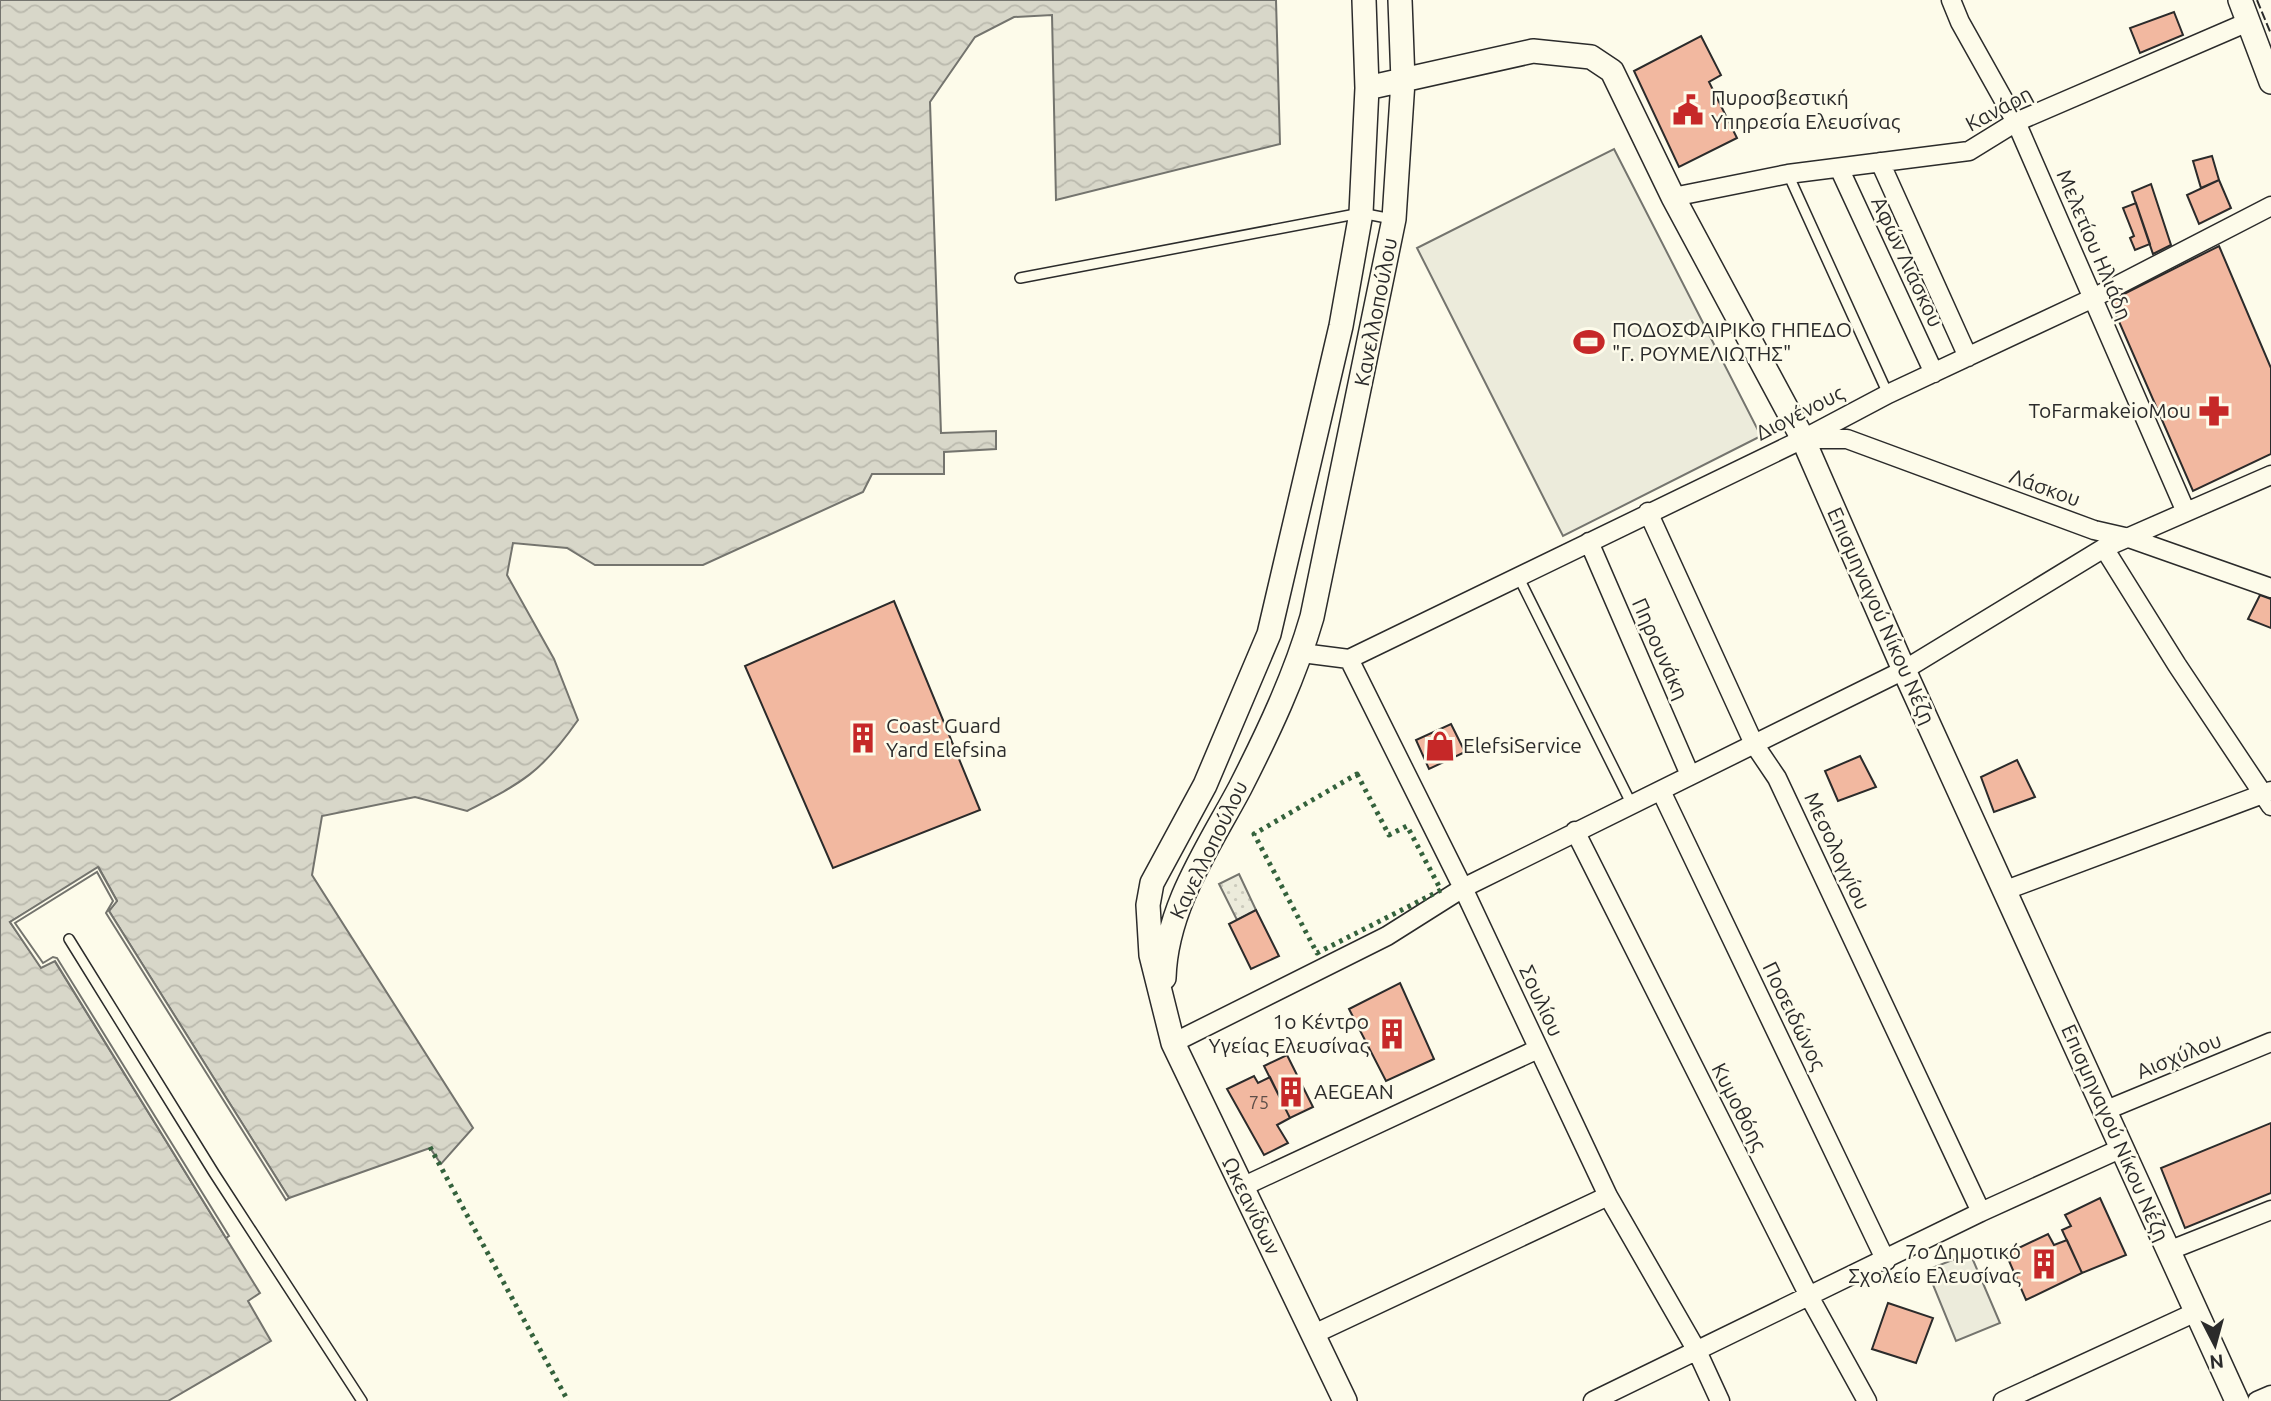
<svg xmlns="http://www.w3.org/2000/svg" width="2271" height="1401" viewBox="0 0 2271 1401" font-family="Ubuntu,sans-serif">
<style>
.grass{fill:url(#grass-dots);stroke:#74746e;stroke-width:2}
.park{fill:#ecebdb;stroke:#74746e;stroke-width:2}
.water{fill:url(#water-waves);stroke:#74746e;stroke-width:2}
.pier{fill:#fdfbea;stroke:#74746e;stroke-width:2}
.building{fill:#f2b8a0;stroke:#2b2b2b;stroke-width:2}
.lines{fill:none;stroke-linecap:round;stroke-linejoin:round}
.service-casing{stroke:#2b2b2b;stroke-width:12}
.minor-casing{stroke:#2b2b2b;stroke-width:21}
.tertiary-casing{stroke:#2b2b2b;stroke-width:26}
.service{stroke:#fdfbea;stroke-width:9}
.minor{stroke:#fdfbea;stroke-width:18}
.tertiary{stroke:#fdfbea;stroke-width:23}
.hedge{stroke:#34623c;stroke-width:5;stroke-dasharray:3.5 5;stroke-linecap:butt}
.fence{stroke:#2b2b2b;stroke-width:2;stroke-dasharray:9 3.5;stroke-linecap:butt}
.labels{text-anchor:middle;stroke-width:5;stroke-linejoin:round;paint-order:stroke}
.number-label{font-size:18px;fill:#5d4e48}
.poi-label{font-size:21px;fill:#2b2b2b;stroke:#fdfbea;text-anchor:start}
.street-label{font-size:21px;fill:#2b2b2b;stroke:#fdfbea}
</style>
<defs>
<pattern id="grass-dots" width="8" height="8" patternUnits="userSpaceOnUse" patternTransform="scale(1.75)"><rect width="8" height="8" fill="#ecebdb"/><path d="M2 2h.1M6 6h.1" fill="none" stroke="#cbcabc" stroke-width="1.8" stroke-linecap="round"/></pattern>
<pattern id="water-waves" width="16" height="10" patternUnits="userSpaceOnUse" patternTransform="scale(1.75)"><rect width="16" height="10" fill="#d8d7c9"/><path d="M0 5q4-4 8 0t8 0" fill="none" stroke="#bab9ad"/></pattern>
</defs>
<rect width="100%" height="100%" fill="#fdfbea"/>
<path class="grass" d="M 1239,874 L 1256,910 L 1237,920 L 1219,884 Z"/>
<path class="park" d="M 1614,149 L 1761,436 L 1563,536 L 1417,248 Z
M 1970,1253 L 2000,1323 L 1956,1341 L 1927,1270 Z"/>
<path class="water" d="M 0,0 L 1276,0 L 1280,144 L 1056,200 L 1052,15 L 1014,17 L 975,37 L 930,102 L 941,433 L 996,431 L 996,449 L 944,452 L 944,474 L 872,474 L 863,492 L 703,565 L 595,565 L 567,548 L 513,543 L 507,575 L 554,659 L 578,720 C 541,773 523,782 467,811 L 415,797 L 322,816 L 312,875 L 473,1128 L 441,1164 L 430,1148 L 289,1198 L 109,911 L 117,901 L 99,868 L 10,922 L 41,967 L 54,960 L 260,1293 L 248,1301 L 271,1341 L 168,1401 L 0,1401 Z"/>
<path class="pier" d="M 98,867 L 117,901 L 109,911 L 289,1198 L 286,1200 L 106,913 L 113,901 L 97,872 L 15,923 L 43,963 L 53,957 L 57,958 L 229,1236 L 226,1238 L 55,961 L 41,968 L 10,922 Z"/>
<path class="building" d="M 2174,12 L 2183,35 L 2140,53 L 2130,28 Z
M 1701,36 L 1721,75 L 1709,82 L 1737,138 L 1679,167 L 1634,71 Z
M 2212,156 L 2219,180 L 2201,188 L 2193,161 Z
M 2219,180 L 2231,208 L 2199,224 L 2187,195 Z
M 2151,184 L 2171,245 L 2153,254 L 2132,192 Z
M 2136,203 L 2150,244 L 2135,250 L 2130,238 L 2134,236 L 2123,208 Z
M 2219,246 L 2271,368 L 2271,454 L 2193,491 L 2110,301 Z
M 2260,595 L 2271,599 L 2271,628 L 2248,619 Z
M 894,601 L 980,810 L 833,868 L 745,666 Z
M 1451,724 L 1465,752 L 1429,769 L 1416,740 Z
M 1860,756 L 1876,787 L 1838,801 L 1825,771 Z
M 2017,760 L 2035,797 L 1994,812 L 1981,777 Z
M 1256,910 L 1279,956 L 1251,969 L 1229,924 Z
M 1400,983 L 1434,1059 L 1386,1081 L 1349,1009 Z
M 1287,1055 L 1313,1107 L 1290,1118 L 1264,1066 Z
M 1254,1076 L 1258,1083 L 1270,1077 L 1290,1118 L 1277,1125 L 1288,1143 L 1264,1155 L 1227,1089 Z
M 2271,1123 L 2271,1193 L 2185,1228 L 2161,1168 Z
M 2100,1198 L 2126,1255 L 2082,1273 L 2062,1230 L 2071,1226 L 2065,1215 Z
M 2048,1234 L 2054,1245 L 2067,1240 L 2082,1273 L 2026,1300 L 2006,1254 Z
M 1888,1303 L 1933,1318 L 1916,1363 L 1872,1349 Z"/>
<g class="lines">
<g class="service-casing">
<path id="service" d="M 1788,174 L 1888,394
M 1020,278 L 1361,213 L 1392,219
M 1519,578 L 1631,803
M 69,939 L 214,1173 L 362,1401"/>
</g>
<g class="minor-casing">
<path id="minor" d="M 1951,0 L 1960,22 L 2016,122 L 2186,512
M 1880,162 L 1968,357
M 1840,170 L 1934,373
M 1673,197 L 1788,174 L 1969,151 L 2016,122 L 2248,22
M 1807,439 L 1847,439 L 2094,530 L 2129,538 L 2271,588
M 1648,512 L 1754,744 L 1777,778 L 1981,1212
M 1589,542 L 1690,775
M 2104,548 L 2177,665 L 2271,806
M 1302,653 L 1349,659 L 1463,888 L 1608,1196 L 1697,1351 L 1720,1401
M 1349,659 L 1803,439 L 1888,394 L 2091,299 L 2271,206
M 1661,791 L 1886,1261
M 1575,831 L 1810,1298 L 1867,1401
M 2006,890 L 2271,791
M 1173,1043 L 1387,936 L 1463,888 L 1904,670 L 2104,548 L 2271,475
M 2104,1111 L 2271,1042
M 1242,1187 L 1538,1049
M 2168,1251 L 2271,1210
M 1314,1334 L 1608,1196
M 1593,1401 L 1981,1212 L 2122,1148
M 2003,1401 L 2196,1312
M 2257,1401 L 2271,1395"/>
</g>
<g class="tertiary-casing">
<path id="tertiary" d="M 2240,0 L 2271,82
M 1367,88 L 1533,51 L 1591,57 L 1612,71 L 1673,197 L 1803,439 L 1904,670 L 2237,1401
M 1164,978 C 1166,908 1208,848 1240,788 C 1268,733 1295,676 1312,617 L 1394,219 L 1403,81 L 1400,0
M 1345,1401 L 1173,1043 L 1151,955 L 1148,905 L 1152,883 L 1205,785 L 1269,634 L 1341,326 L 1361,213 L 1367,88 L 1364,0"/>
</g>
<use href="#service" class="service"/>
<use href="#minor" class="minor"/>
<use href="#tertiary" class="tertiary"/>
<path class="hedge" d="M 1357,774 L 1389,835 L 1407,826 L 1441,890 L 1317,953 L 1254,834 Z
M 430,1147 L 568,1401"/>
<path class="fence" d="M 2257,0 L 2271,34"/>
</g>
<defs>
<g id="civic-bare" transform="scale(2.415)"><path d="M-.6-6.5H3V-4.5H.6V-3L4-1V1h2V6H-6V1h2V-1L-.6-3ZM-1.2 2.5V6h2.4V2.5Z" fill="#c62828" stroke="#fdfbea" stroke-width="2.5" paint-order="stroke"/></g>
<g id="stadium-bare" transform="scale(2.415)"><path d="M0-5a6.5 5 0 1 0 0 10a6.5 5 0 1 0 0-10ZM-3.5-1.8h7v3.6h-7Z" fill="#c62828" stroke="#fdfbea" stroke-width="2.5" paint-order="stroke"/></g>
<g id="pharmacy-bare" transform="scale(2.415)"><path d="M-2-6h4v4h4v4h-4v4h-4v-4h-4v-4h4Z" fill="#c62828" stroke="#fdfbea" stroke-width="2.5" paint-order="stroke"/></g>
<g id="building-bare" transform="scale(2.415)"><path d="M-4-6H4V6H1V3H-1V6H-4ZM-2.5-4.3h1.7v1.8h-1.7ZM.8-4.3h1.7v1.8H.8ZM-2.5-1h1.7V.8h-1.7ZM.8-1h1.7V.8H.8Z" fill="#c62828" stroke="#fdfbea" stroke-width="2.5" paint-order="stroke"/></g>
<g id="shop-bare" transform="scale(2.415)"><path d="M-5-2.5h2.3a2.7 3.5 0 0 1 5.4 0H5L5.5 6h-11ZM-1.5-2.5h3a1.5 2.3 0 0 0-3 0Z" fill="#c62828" stroke="#fdfbea" stroke-width="2.5" paint-order="stroke"/></g>
</defs>
<g fill-rule="evenodd">
<use href="#civic-bare" x="1688" y="110"/>
<use href="#stadium-bare" x="1589" y="342"/>
<use href="#pharmacy-bare" x="2214" y="411"/>
<use href="#building-bare" x="863" y="738"/>
<use href="#shop-bare" x="1440" y="746"/>
<use href="#building-bare" x="1392" y="1034"/>
<use href="#building-bare" x="1291" y="1092"/>
<use href="#building-bare" x="2044" y="1264"/>
</g>
<g class="labels">
<g class="number-label">
<text x="1259" y="1109">75</text>
</g>
<g class="poi-label">
<text x="1711" y="105">Πυροσβεστική<tspan x="1711" dy="24">Υπηρεσία Ελευσίνας</tspan></text>
<text x="1612" y="337">ΠΟΔΟΣΦΑΙΡΙΚΟ ΓΗΠΕΔΟ<tspan x="1612" dy="24">"Γ. ΡΟΥΜΕΛΙΩΤΗΣ"</tspan></text>
<text x="2191" y="418" text-anchor="end">ToFarmakeioMou</text>
<text x="886" y="733">Coast Guard<tspan x="886" dy="24">Yard Elefsina</tspan></text>
<text x="1463" y="753">ElefsiService</text>
<text x="1369" y="1029" text-anchor="end">1ο Κέντρο<tspan x="1369" dy="24">Υγείας Ελευσίνας</tspan></text>
<text x="1314" y="1099">AEGEAN</text>
<text x="2021" y="1259" text-anchor="end">7ο Δημοτικό<tspan x="2021" dy="24">Σχολείο Ελευσίνας</tspan></text>
</g>
<g class="street-label">
<text transform="translate(1999 109) rotate(-28)" y="7">Κανάρη</text>
<text transform="translate(2094 245) rotate(67)" y="7">Μελετίου Ηλιάδη</text>
<text transform="translate(1907 262) rotate(65)" y="7">Αφών Λιάσκου</text>
<text transform="translate(1376 312) rotate(-79)" y="7">Κανελλοπούλου</text>
<text transform="translate(1800 413) rotate(-27)" y="7">Διογένους</text>
<text transform="translate(2045 488) rotate(20)" y="7">Λάσκου</text>
<text transform="translate(1881 616) rotate(66)" y="7">Επισμηναγού Νίκου Νέζη</text>
<text transform="translate(1660 649) rotate(66)" y="7">Πηρουνάκη</text>
<text transform="translate(1209 850) rotate(-64)" y="7">Κανελλοπούλου</text>
<text transform="translate(1837 851) rotate(65)" y="7">Μεσολογγίου</text>
<text transform="translate(1541 1001) rotate(65)" y="7">Σουλίου</text>
<text transform="translate(1794 1016) rotate(64)" y="7">Ποσειδώνος</text>
<text transform="translate(2179 1056) rotate(-22)" y="7">Αισχύλου</text>
<text transform="translate(1739 1107) rotate(63)" y="7">Κυμοθόης</text>
<text transform="translate(2115 1133) rotate(66)" y="7">Επισμηναγού Νίκου Νέζη</text>
<text transform="translate(1251 1206) rotate(64)" y="7">Ωκεανίδων</text>
</g>
</g>
<g transform="translate(2215 1345) rotate(174)" stroke="#fdfbea" stroke-width="5" paint-order="stroke">
<path d="M0-5L12 26L0 18L-12 26Z" fill="#2b2b2b"/>
<text y="-10" font-size="19" font-weight="bold" text-anchor="middle" fill="#2b2b2b">N</text>
</g>
</svg>
